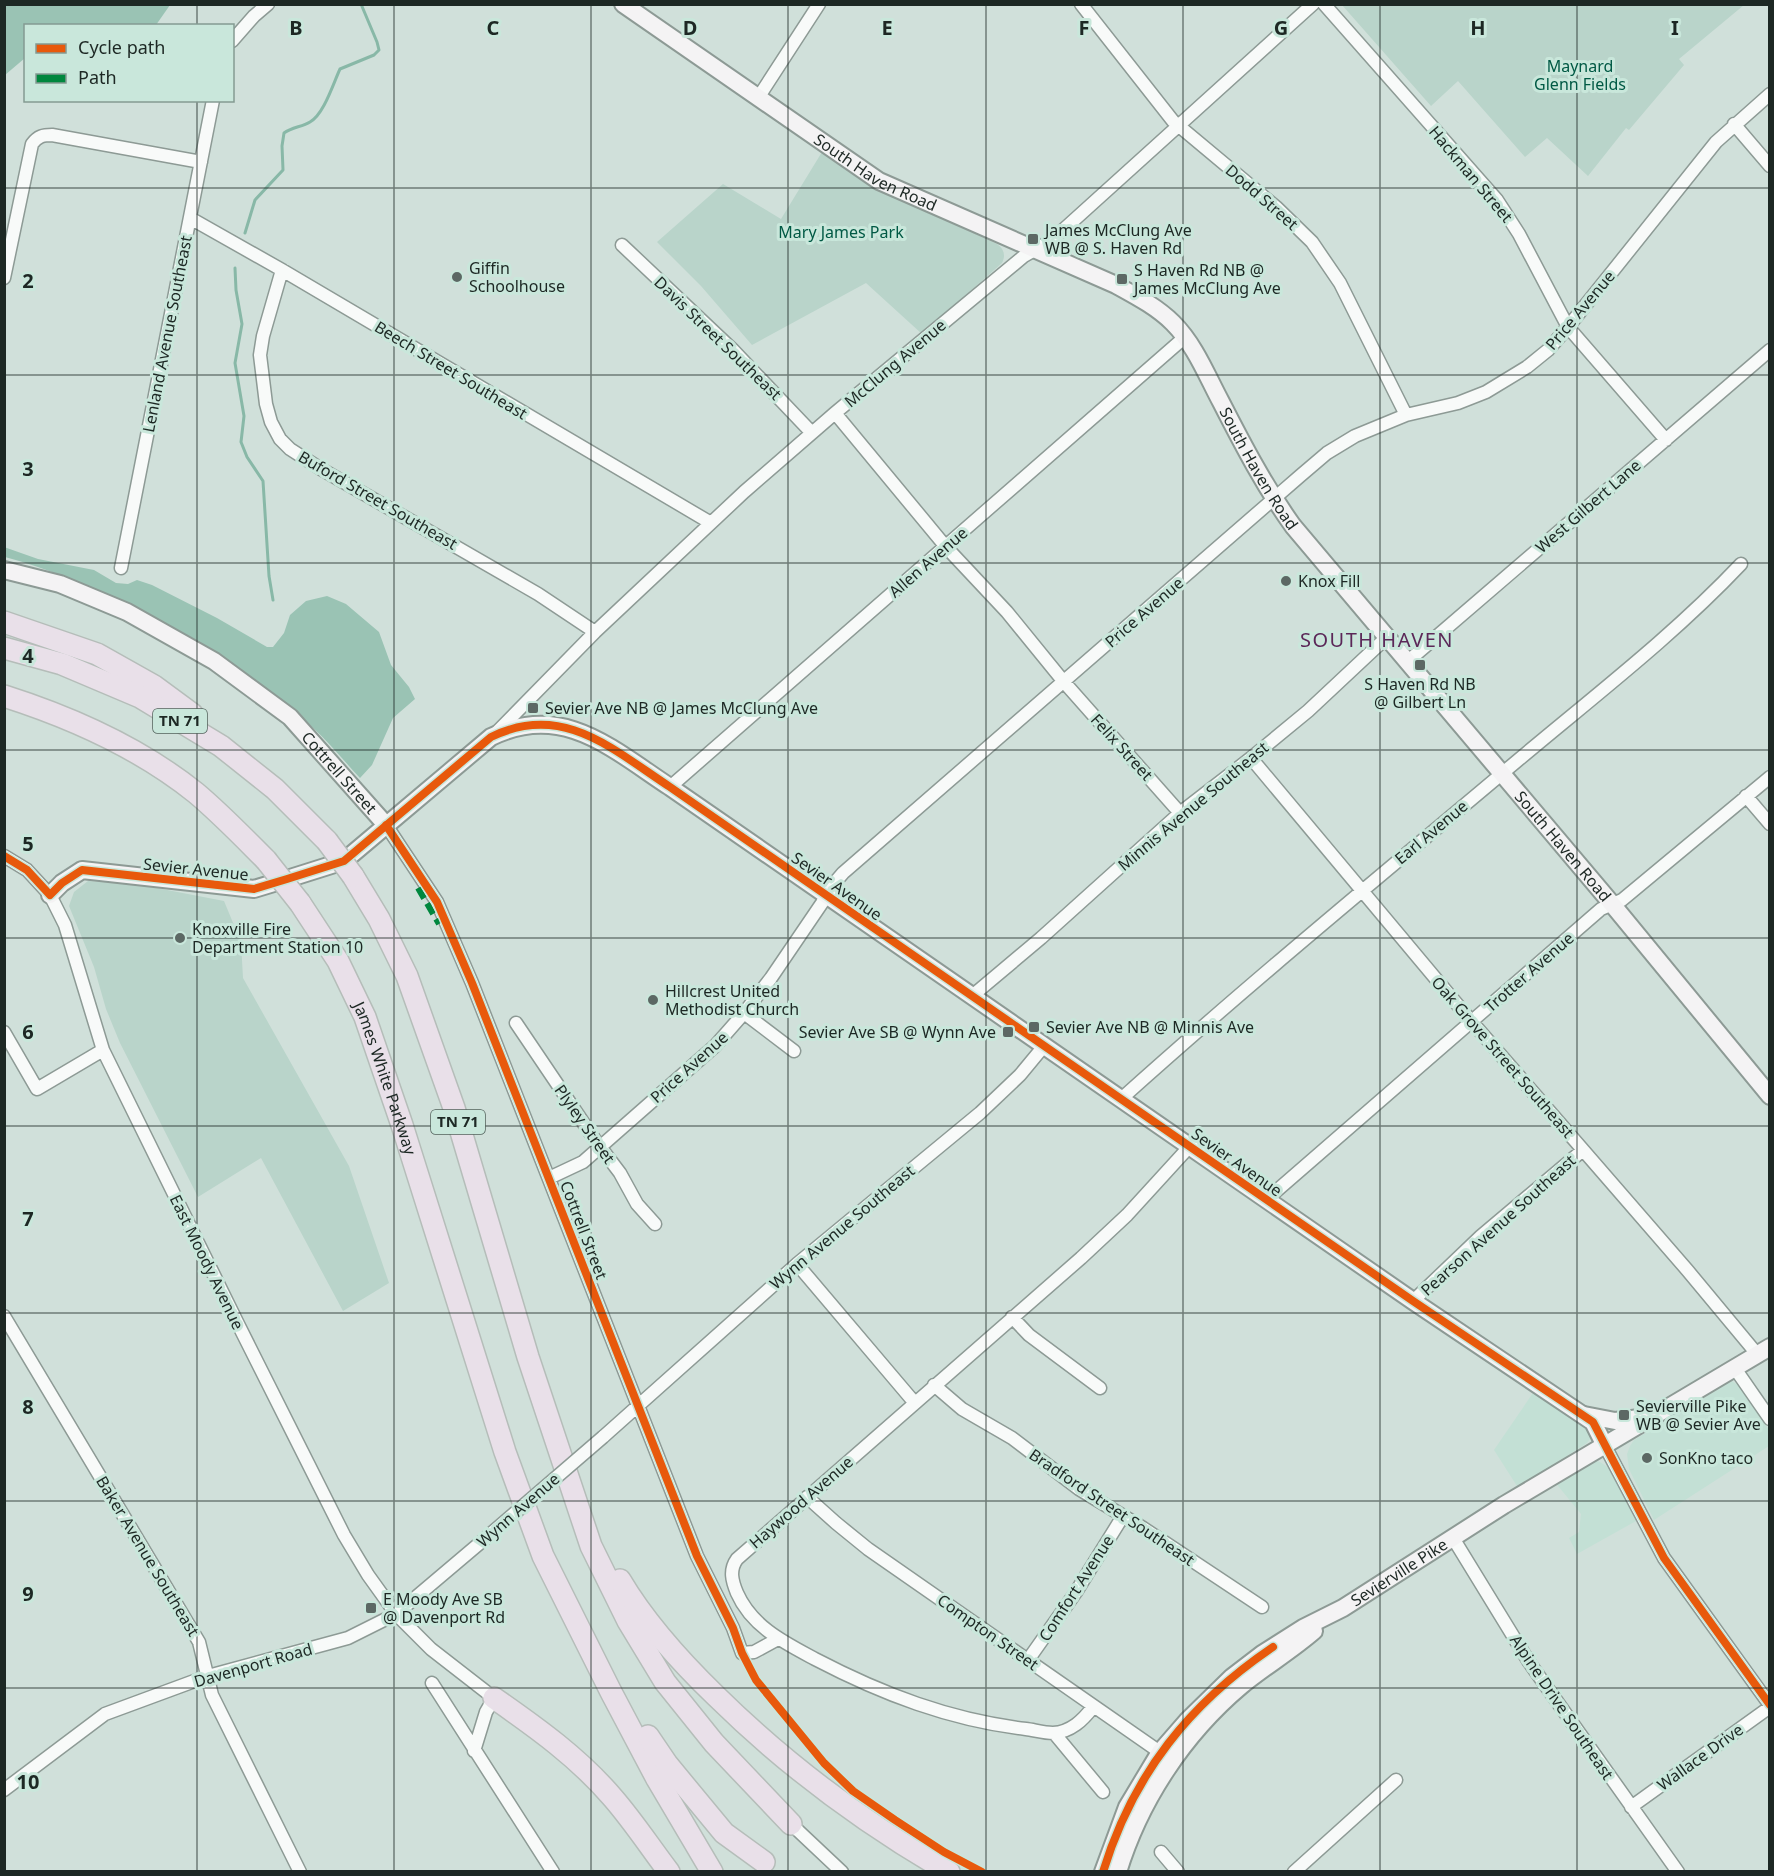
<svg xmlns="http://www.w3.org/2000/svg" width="1774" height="1876" viewBox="0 0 1774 1876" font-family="'Noto Sans',sans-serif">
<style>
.built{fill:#c3e0d5}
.green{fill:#b9d4ca}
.forest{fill:#9ac3b4}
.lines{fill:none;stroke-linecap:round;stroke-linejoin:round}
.stream{stroke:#88b8a7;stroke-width:3}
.street-casing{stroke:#8d9a95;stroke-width:15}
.secondary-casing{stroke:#8d9a95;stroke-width:20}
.highway-casing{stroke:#b5bdb9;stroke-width:24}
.street{stroke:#f8faf9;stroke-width:12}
.secondary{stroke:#f4f3f4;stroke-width:16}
.highway{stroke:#e9e0e9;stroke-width:21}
.street-bridge-casing{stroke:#8d9a95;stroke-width:15;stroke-linecap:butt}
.highway-bridge-casing{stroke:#b5bdb9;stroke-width:24;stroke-linecap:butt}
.street-bridge{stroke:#f8faf9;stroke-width:12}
.highway-bridge{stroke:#e9e0e9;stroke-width:21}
.quiet{stroke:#00873e;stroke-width:6;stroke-dasharray:12 6;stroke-linecap:butt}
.cycleway-casing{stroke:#c9e7db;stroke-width:11}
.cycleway{stroke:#e8590c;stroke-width:8}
.grid{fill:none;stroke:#1d2824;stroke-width:1.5;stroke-opacity:0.55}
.poi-dot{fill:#5c6864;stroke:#c9e7db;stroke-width:2}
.labels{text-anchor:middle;stroke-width:6;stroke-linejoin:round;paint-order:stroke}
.shield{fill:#c9e7db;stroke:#51615b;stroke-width:1.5}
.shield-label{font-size:15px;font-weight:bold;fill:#1d2824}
.park-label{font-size:16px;fill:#005944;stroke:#c9e7db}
.street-label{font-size:16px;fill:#1d2824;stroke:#c9e7db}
.poi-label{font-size:16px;fill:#1d2824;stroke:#c9e7db;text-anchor:start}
.quarter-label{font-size:20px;letter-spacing:1.5px;fill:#5b2858;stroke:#c9e7db}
.grid-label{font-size:20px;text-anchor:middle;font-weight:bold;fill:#1d2824;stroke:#c9e7db;stroke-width:6;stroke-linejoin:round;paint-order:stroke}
</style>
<rect width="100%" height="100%" fill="#d0e0da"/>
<path class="built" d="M 1732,1381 L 1739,1386 L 1769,1430 L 1769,1446 L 1654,1520 L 1629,1469 L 1627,1454 L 1630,1446 L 1634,1440 Z
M 1535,1390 L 1588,1425 L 1592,1436 L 1587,1443 L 1525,1483 L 1517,1486 L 1494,1450 Z
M 1593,1460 L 1600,1462 L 1609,1468 L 1636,1521 L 1577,1554 L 1569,1538 L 1579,1532 L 1581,1514 L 1554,1481 Z"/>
<path class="green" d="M 1342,5 L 1744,5 L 1679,59 L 1684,65 L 1629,130 L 1626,128 L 1588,176 L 1547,138 L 1525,157 L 1458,81 L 1431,106 Z
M 822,152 L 876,186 L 997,244 C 1004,249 1006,255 1002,263 L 922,334 L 866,283 L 752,345 L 701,286 L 657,242 L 723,184 L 781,219 Z
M 88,881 L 131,883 L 224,901 L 241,942 L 243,978 L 349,1166 L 389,1283 L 343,1311 L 261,1158 L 198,1197 L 120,1043 L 106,1009 L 94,967 L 69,906 L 74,892 Z"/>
<path class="forest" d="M 5,4 L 170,4 L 170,5 L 156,25 L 26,26 L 25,58 L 5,75 Z
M 4,547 L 38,559 L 94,570 L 116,583 L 128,584 L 137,580 L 152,585 L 217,618 L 267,647 L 273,647 L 284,633 L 290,615 L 306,601 L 327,596 L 346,604 L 379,632 L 391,665 L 409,687 L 415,699 L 393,718 L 372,765 L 360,778 C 344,761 328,741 310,725 C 255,676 193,638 127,606 C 87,586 48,568 5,557 Z"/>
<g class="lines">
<path class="stream" d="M 245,233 L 255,200 L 283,170 L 282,146 L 284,133 C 292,127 302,127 310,122 C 324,114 333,84 340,69 L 374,55 L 379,50 L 377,42 L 361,4
M 235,268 L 236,290 L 242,324 L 235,363 L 244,416 L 241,442 L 247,457 L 263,481 L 269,576 L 273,600"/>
<g class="street-casing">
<path id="street" d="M 1081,4 L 1173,121 L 1276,207 L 1312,242 L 1340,283 L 1406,415
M 1324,4 L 1497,200 L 1519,234 L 1568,327 L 1666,440
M 232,41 L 254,16 L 268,4
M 758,98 L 819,4
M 1734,124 L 1770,166
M 190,218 L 282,270 L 711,523
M 622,245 L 732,349 L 812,433
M 282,270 L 263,336 L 260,355 L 266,404 L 271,422 L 280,439 L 290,449 L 321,469 L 538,594 L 595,632
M 4,278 L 32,144 C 38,136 43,135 52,135 L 201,162
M 835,413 L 946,547 L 1007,612 L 1064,682 L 1180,813
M 121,568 L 213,100
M 1407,662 L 1770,350
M 497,732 L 595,632 L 744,492 L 835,413 L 1024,256 L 1052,240 L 1313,4
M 1251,758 L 1472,1022 L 1688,1271 L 1757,1354
M 670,787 L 1185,337
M 1746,796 L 1770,824
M 386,825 L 437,902 L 472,983 L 697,1556 L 733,1628 L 742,1653 L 754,1652 L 778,1639
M 4,856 L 27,870 L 39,883 L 50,895 L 65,925 L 103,1050 L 238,1324 L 344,1535 L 368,1575 L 396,1614 L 431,1649 L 494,1698 L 486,1712 L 474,1751
M 972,996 L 1041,938 L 1180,813 L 1251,758 L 1308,711 L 1386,638
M 744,1013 L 794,1051
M 516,1023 L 595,1140 L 620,1173 L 637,1204 L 655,1224
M 4,1032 L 37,1089 L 103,1050
M 1121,1099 C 1250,983 1384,873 1517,761 C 1593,697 1673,636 1741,564
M 549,1178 L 583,1162 L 715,1046 L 744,1013 L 771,978 L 822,903 L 831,887 L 843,873 L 1300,476 L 1327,453 L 1355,436 L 1406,415 L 1458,403 L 1486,392 L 1527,367 L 1548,350 L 1568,327 L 1716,142 L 1770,94
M 1267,1199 L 1601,909 L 1622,900 L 1770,777
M 797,1264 L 914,1402
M 1413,1301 L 1481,1236 L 1583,1150
M 4,1316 L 199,1642 L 212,1695 L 300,1872
M 1012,1317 L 1029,1335 L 1100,1388
M 1734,1367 L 1770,1419
M 934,1385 L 962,1409 L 1012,1438 L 1079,1489 L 1143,1528 L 1262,1607
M 603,1437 L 797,1264 L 980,1113 L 1020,1075 L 1044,1046
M 1605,1446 L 1664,1558 L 1770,1705
M 807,1497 L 836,1523 L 868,1549 L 1167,1757
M 1453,1538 L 1529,1662 L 1678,1872
M 1028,1660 L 1076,1592 L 1123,1516
M 432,1683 L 553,1872
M 1093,1707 C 1083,1720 1071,1732 1053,1733 C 1044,1733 1034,1730 1026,1729 C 950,1720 882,1694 815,1659 C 785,1643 752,1627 737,1593 C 732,1581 729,1570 737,1559 L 1081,1258 L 1127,1215 L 1190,1146
M 1054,1733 L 1103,1792
M 4,1790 L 105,1714 L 208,1676 L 348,1638 L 396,1614 L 487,1537
M 1631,1807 L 1770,1707
M 791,1824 L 842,1872
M 1161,1852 L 1178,1872
M 1294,1872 L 1396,1780"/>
</g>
<g class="secondary-casing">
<g id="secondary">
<path id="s1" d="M 623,4 L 879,181 L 1116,285 C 1136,296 1157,307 1173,323 C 1195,345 1207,376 1221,402 C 1243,445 1265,487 1293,526 L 1612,904 L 1770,1096"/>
<path id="s2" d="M 4,570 L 60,584 L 127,612 L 214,661 L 290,717 L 386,825"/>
<path d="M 50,895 L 62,883 L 82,870 L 254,889 L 287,879 L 344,861 L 491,737 C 563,702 612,749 670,787 L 1413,1301 L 1593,1422 L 1605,1446"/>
<path d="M 1584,1415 L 1615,1421 L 1648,1417"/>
<path id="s3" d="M 1103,1872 L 1127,1807 L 1160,1752 L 1187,1721 L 1232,1677 L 1262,1654 L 1303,1628 L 1343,1608 L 1504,1505 L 1770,1347"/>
<path d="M 1118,1872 C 1140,1800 1184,1734 1241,1686 C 1264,1667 1291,1651 1314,1631"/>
</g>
</g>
<g class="highway-casing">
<g id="highway">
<path d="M 4,622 L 97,654 L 154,686 L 192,714"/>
<path d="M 4,648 L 62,664 L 140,697 L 221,746 L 275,789 L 327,841"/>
<path d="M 4,696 C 73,718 140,748 196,793 C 221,814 243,837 266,860"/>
<path d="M 353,876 L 379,919 L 407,976 L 454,1108 L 528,1357 L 591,1546 L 628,1621 L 665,1682 L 714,1743 L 791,1824"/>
<path id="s4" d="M 300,903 L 338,961 L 365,1017 L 402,1125 L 505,1452 L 543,1556 L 611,1692 L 657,1779 L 712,1872"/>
<path d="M 620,1580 C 646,1624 680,1661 716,1696 C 786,1765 864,1823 949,1872"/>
<path d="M 494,1698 C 537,1728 579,1758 613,1798 C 633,1821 650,1847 669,1872"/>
<path d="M 648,1736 L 667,1764 L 724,1833 L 764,1862"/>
</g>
</g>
<use href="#street" class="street"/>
<use href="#secondary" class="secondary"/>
<use href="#highway" class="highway"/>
<g class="street-bridge-casing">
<path id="street-bridge" d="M 487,1537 L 603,1437"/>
</g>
<g class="highway-bridge-casing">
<path id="highway-bridge" d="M 327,841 L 353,876
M 266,860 L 300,903"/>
</g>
<use href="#street-bridge" class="street-bridge"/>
<use href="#highway-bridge" class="highway-bridge"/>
<path class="quiet" d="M 418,888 L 439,924"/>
<g class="cycleway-casing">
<path id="cycleway" d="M 386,825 L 437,902 L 472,983 L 697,1556 L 733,1628 L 742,1653 L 756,1680 L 824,1763 L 853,1791 L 895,1820 L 944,1852 L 982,1872
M 4,856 L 27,870 L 50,895 L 62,883 L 82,870 L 254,889 L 287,879 L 344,861 L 491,737 C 563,702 612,749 670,787 L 1413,1301 L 1593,1422 L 1664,1558 L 1770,1705
M 1103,1872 C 1133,1774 1190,1703 1273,1647"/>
</g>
<use href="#cycleway" class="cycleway"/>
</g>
<path class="grid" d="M 197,4 L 197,26M 394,4 L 394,1872M 591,4 L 591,1872M 788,4 L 788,1872M 986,4 L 986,1872M 1183,4 L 1183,1872M 1380,4 L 1380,1872M 1577,4 L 1577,1872M 197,100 L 197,1872M 4,188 L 1770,188M 4,375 L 1770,375M 4,563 L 1770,563M 4,750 L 1770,750M 4,938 L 1770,938M 4,1126 L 1770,1126M 4,1313 L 1770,1313M 4,1501 L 1770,1501M 4,1688 L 1770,1688"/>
<g class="poi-dot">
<rect x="1027" y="233" width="12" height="12" rx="3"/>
<circle cx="457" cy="277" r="6"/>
<rect x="1116" y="273" width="12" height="12" rx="3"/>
<circle cx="1286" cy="581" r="6"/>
<rect x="1414" y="659" width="12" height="12" rx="3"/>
<rect x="527" y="702" width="12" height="12" rx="3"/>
<circle cx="180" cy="938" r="6"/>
<circle cx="653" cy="1000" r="6"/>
<rect x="1028" y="1021" width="12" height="12" rx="3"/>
<rect x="1002" y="1026" width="12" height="12" rx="3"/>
<rect x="1618" y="1409" width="12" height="12" rx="3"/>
<circle cx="1647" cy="1458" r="6"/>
<rect x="365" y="1602" width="12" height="12" rx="3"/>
</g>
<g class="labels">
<g class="shield">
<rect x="153" y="709" width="54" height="24" rx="4.5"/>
<rect x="431" y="1110" width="54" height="24" rx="4.5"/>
</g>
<g class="shield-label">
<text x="180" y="726">TN 71</text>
<text x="458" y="1127">TN 71</text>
</g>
<g class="park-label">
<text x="1580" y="72">Maynard<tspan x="1580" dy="18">Glenn Fields</tspan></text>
<text x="841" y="238">Mary James Park</text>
</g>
<g class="street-label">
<text dy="6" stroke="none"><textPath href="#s1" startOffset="304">South Haven Road</textPath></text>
<text transform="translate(1471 174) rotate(50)" y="6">Hackman Street</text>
<text transform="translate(1262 197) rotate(41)" y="6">Dodd Street</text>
<text transform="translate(1580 310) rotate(-50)" y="6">Price Avenue</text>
<text transform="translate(167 334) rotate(-79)" y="6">Lenland Avenue Southeast</text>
<text transform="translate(718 338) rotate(44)" y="6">Davis Street Southeast</text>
<text transform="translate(895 363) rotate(-40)" y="6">McClung Avenue</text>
<text transform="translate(451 370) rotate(31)" y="6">Beech Street Southeast</text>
<text dy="6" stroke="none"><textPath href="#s1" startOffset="808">South Haven Road</textPath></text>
<text transform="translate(378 500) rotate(30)" y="6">Buford Street Southeast</text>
<text transform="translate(1588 506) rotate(-41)" y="6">West Gilbert Lane</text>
<text transform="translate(928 562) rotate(-41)" y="6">Allen Avenue</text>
<text transform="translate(1144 612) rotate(-41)" y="6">Price Avenue</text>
<text transform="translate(1122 747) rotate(48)" y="6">Felix Street</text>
<text dy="6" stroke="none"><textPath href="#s2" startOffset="399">Cottrell Street</textPath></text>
<text transform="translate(1193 806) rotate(-40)" y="6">Minnis Avenue Southeast</text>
<text transform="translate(1431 832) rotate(-40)" y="6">Earl Avenue</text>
<text dy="6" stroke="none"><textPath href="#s1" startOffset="1294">South Haven Road</textPath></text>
<text transform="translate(196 869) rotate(6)" y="6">Sevier Avenue</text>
<text transform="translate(837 886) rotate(35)" y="6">Sevier Avenue</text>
<text transform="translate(1529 972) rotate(-41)" y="6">Trotter Avenue</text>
<text transform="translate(1503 1057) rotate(49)" y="6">Oak Grove Street Southeast</text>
<text transform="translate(689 1067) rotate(-42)" y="6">Price Avenue</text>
<text dy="6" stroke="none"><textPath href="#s4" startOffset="196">James White Parkway</textPath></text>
<text transform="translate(585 1124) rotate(55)" y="6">Plyley Street</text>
<text transform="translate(1237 1162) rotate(35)" y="6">Sevier Avenue</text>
<text transform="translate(1498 1225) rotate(-42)" y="6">Pearson Avenue Southeast</text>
<text transform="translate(842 1227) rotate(-40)" y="6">Wynn Avenue Southeast</text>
<text transform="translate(584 1230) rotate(69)" y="6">Cottrell Street</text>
<text transform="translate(207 1262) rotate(64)" y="6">East Moody Avenue</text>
<text transform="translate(801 1502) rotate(-41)" y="6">Haywood Avenue</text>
<text transform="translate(1112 1507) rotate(34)" y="6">Bradford Street Southeast</text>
<text transform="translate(518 1510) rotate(-41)" y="6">Wynn Avenue</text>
<text transform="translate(148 1556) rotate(59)" y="6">Baker Avenue Southeast</text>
<text dy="6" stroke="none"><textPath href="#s3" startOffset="435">Sevierville Pike</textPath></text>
<text transform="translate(1076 1588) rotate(-57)" y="6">Comfort Avenue</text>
<text transform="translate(988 1632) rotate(35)" y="6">Compton Street</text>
<text transform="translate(253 1665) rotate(-16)" y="6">Davenport Road</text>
<text transform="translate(1562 1707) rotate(56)" y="6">Alpine Drive Southeast</text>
<text transform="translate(1700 1757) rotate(-36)" y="6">Wallace Drive</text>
</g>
<g class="poi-label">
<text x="1045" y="236">James McClung Ave<tspan x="1045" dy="18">WB @ S. Haven Rd</tspan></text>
<text x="469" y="274">Giffin<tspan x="469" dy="18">Schoolhouse</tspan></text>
<text x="1134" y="276">S Haven Rd NB @<tspan x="1134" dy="18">James McClung Ave</tspan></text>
<text x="1298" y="587">Knox Fill</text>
<text x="1420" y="690" text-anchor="middle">S Haven Rd NB<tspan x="1420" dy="18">@ Gilbert Ln</tspan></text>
<text x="545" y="714">Sevier Ave NB @ James McClung Ave</text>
<text x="192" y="935">Knoxville Fire<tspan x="192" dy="18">Department Station 10</tspan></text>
<text x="665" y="997">Hillcrest United<tspan x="665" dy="18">Methodist Church</tspan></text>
<text x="1046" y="1033">Sevier Ave NB @ Minnis Ave</text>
<text x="996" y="1038" text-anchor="end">Sevier Ave SB @ Wynn Ave</text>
<text x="1636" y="1412">Sevierville Pike<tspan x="1636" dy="18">WB @ Sevier Ave</tspan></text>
<text x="1659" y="1464">SonKno taco</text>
<text x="383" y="1605">E Moody Ave SB<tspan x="383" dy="18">@ Davenport Rd</tspan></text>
</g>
<g class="quarter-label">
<text x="1377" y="647">SOUTH HAVEN</text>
</g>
</g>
<g class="grid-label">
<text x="296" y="35">B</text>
<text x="493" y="35">C</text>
<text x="690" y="35">D</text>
<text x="887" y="35">E</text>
<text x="1084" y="35">F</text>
<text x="1281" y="35">G</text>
<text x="1478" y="35">H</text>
<text x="1675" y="35">I</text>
<text x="28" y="288">2</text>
<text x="28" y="476">3</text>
<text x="28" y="663">4</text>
<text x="28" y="851">5</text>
<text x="28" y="1039">6</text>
<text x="28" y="1226">7</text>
<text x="28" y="1414">8</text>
<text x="28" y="1601">9</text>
<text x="28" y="1789">10</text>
</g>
<rect width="1774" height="1876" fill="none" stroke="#1d2824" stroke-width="12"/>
<rect x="24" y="24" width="210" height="78" fill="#c9e7db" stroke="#849b92" stroke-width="1.5"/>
<rect x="36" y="44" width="30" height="9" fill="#e8590c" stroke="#849b92" stroke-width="1.5"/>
<text x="78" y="54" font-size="18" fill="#1d2824">Cycle path</text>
<rect x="36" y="74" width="30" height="9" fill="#00873e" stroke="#849b92" stroke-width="1.5"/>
<text x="78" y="84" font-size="18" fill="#1d2824">Path</text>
</svg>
